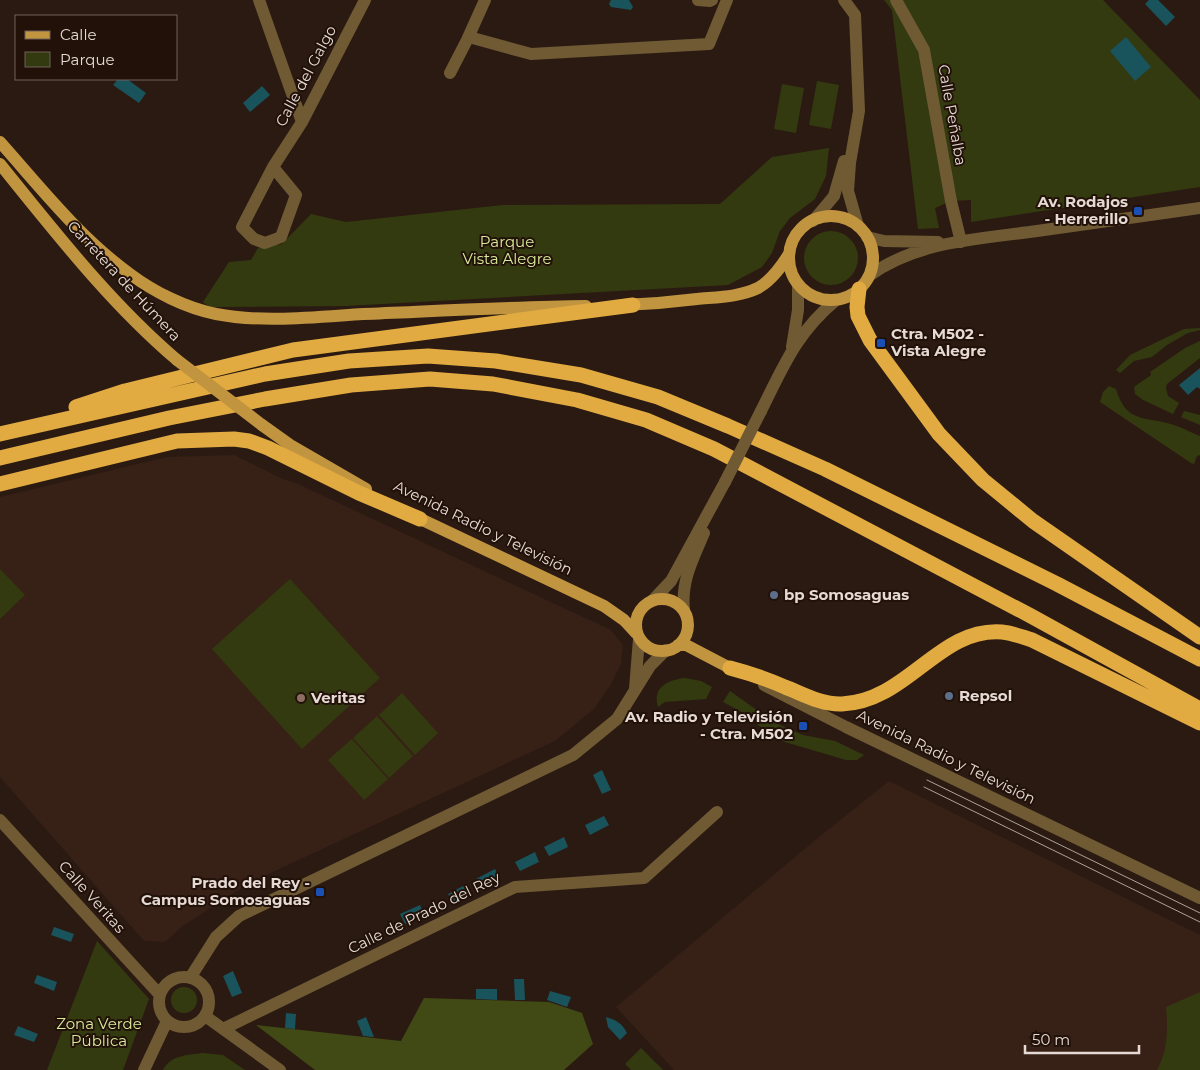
<svg xmlns="http://www.w3.org/2000/svg" width="1200" height="1070" viewBox="0 0 1200 1070" font-family="Montserrat,sans-serif">
<style>
.built{fill:#372015}
.green{fill:#333a10}
.forest{fill:#414a15}
.water{fill:#19535c}
.lines{fill:none;stroke-linecap:round;stroke-linejoin:round}
.minor{stroke:#6f5a34;stroke-width:12}
.major{stroke:#c1943f;stroke-width:12}
.highway{stroke:#e1ab41;stroke-width:15}
.tram{stroke:#afa19a;stroke-width:1}
.minor-bridge{stroke:#6f5a34;stroke-width:12}
.major-bridge{stroke:#c1943f;stroke-width:12}
.transit-dot{fill:#1a4fb4;stroke:#211109;stroke-width:2}
.service-dot{fill:#5c6f8a;stroke:#211109;stroke-width:2}
.education-dot{fill:#8d6e63;stroke:#211109;stroke-width:2}
.labels{text-anchor:middle;stroke-width:4;stroke-linejoin:round;paint-order:stroke}
.street-label{font-size:15px;fill:#e6dad4;stroke:#211109}
.poi-label{font-size:15px;font-weight:bold;fill:#e6dad4;stroke:#211109;text-anchor:start}
.park-label{font-size:15px;fill:#d9eb9a;stroke:#211109}
</style>
<rect width="100%" height="100%" fill="#2b1a12"/>
<path class="built" d="M 234,455 L 283,479 L 298,484 L 611,630 L 623,645 L 621,664 L 610,686 L 594,709 L 555,741 L 249,883 L 183,926 L 165,942 L 144,941 L 0,777 L 0,497 L 167,457 Z
M 889,781 L 1200,935 L 1200,1070 L 674,1070 L 616,1007 L 819,837 Z"/>
<path class="green" d="M 884,0 L 1103,0 L 1200,100 L 1200,187 L 971,222 L 971,200 L 951,201 L 935,208 L 939,228 L 918,229 L 892,10 Z
M 817,81 L 839,85 L 831,129 L 809,125 Z
M 782,84 L 804,88 L 796,133 L 774,129 Z
M 829,148 L 826,176 L 815,199 L 790,218 L 780,231 L 772,253 L 762,267 L 728,285 L 346,306 L 209,307 L 203,302 L 229,262 L 251,260 L 258,248 L 282,244 L 311,214 L 346,222 L 503,205 L 720,204 L 772,157 Z
M804 258a27 27 0 1 1 54 0a27 27 0 1 1-54 0Z
M 1200,328 L 1200,330 L 1188,333 L 1167,345 L 1152,357 L 1134,361 L 1120,373 L 1116,370 L 1130,355 L 1184,329 Z
M 1200,341 L 1200,358 L 1167,384 L 1166,388 L 1168,396 L 1179,403 L 1173,414 L 1143,400 L 1135,394 L 1134,387 L 1151,375 L 1150,372 L 1185,348 Z
M 1109,386 L 1116,389 C 1126,424 1146,416 1174,425 C 1183,428 1192,433 1200,436 L 1200,455 L 1197,456 L 1194,464 L 1191,463 L 1100,402 L 1103,392 Z
M 1184,411 L 1200,415 L 1200,425 L 1181,417 Z
M 0,569 L 25,595 L 0,619 Z
M 290,579 L 380,678 L 302,749 L 212,649 Z
M 685,678 L 701,681 L 712,687 L 706,699 L 665,702 L 658,707 C 652,687 668,680 685,678 Z
M 730,691 L 761,713 L 759,716 L 803,735 L 835,741 L 864,755 L 857,760 L 846,760 L 785,742 L 771,735 L 740,711 L 723,702 Z
M 402,693 L 438,733 L 415,755 L 379,715 Z
M 377,716 L 413,756 L 389,778 L 353,738 Z
M 352,739 L 388,779 L 364,800 L 328,760 Z
M 97,941 L 149,999 L 123,1070 L 47,1070 Z
M171 1000a13 13 0 1 1 26 0a13 13 0 1 1-26 0Z
M 1200,992 L 1200,1070 L 1157,1070 C 1168,1050 1168,1029 1166,1007 Z
M 641,1048 L 663,1070 L 631,1070 L 625,1064 Z
M 203,1053 L 223,1055 L 245,1070 L 163,1070 C 171,1055 187,1055 203,1053 Z"/>
<path class="forest" d="M 424,998 L 549,1002 L 582,1013 L 593,1044 L 564,1070 L 315,1070 L 256,1025 L 401,1041 Z"/>
<path class="water" d="M 611,0 L 629,0 L 633,7 L 631,10 L 611,7 L 609,4 Z
M 1149,0 L 1158,0 L 1175,17 L 1166,26 L 1145,4 Z
M 1126,37 L 1151,67 L 1135,81 L 1110,51 Z
M 118,79 L 127,79 L 146,93 L 139,103 L 113,85 Z
M 262,86 L 270,95 L 250,112 L 243,103 Z
M 1200,368 L 1200,389 L 1197,387 L 1188,395 L 1179,385 Z
M 602,770 L 611,790 L 602,794 L 593,775 Z
M 604,816 L 609,825 L 590,835 L 585,825 Z
M 564,837 L 568,847 L 549,856 L 544,847 Z
M 535,852 L 539,862 L 520,871 L 515,862 Z
M 495,869 L 500,879 L 481,889 L 476,879 Z
M 467,884 L 472,894 L 453,903 L 448,894 Z
M 420,905 L 424,914 L 405,924 L 400,914 Z
M 54,927 L 74,934 L 71,942 L 51,935 Z
M 233,971 L 242,993 L 232,997 L 223,976 Z
M 37,975 L 57,982 L 54,991 L 34,983 Z
M 514,979 L 524,979 L 525,1000 L 515,1000 Z
M 476,989 L 497,989 L 497,1000 L 476,999 Z
M 550,991 L 571,997 L 567,1007 L 547,1000 Z
M 286,1013 L 296,1014 L 295,1029 L 285,1028 Z
M 366,1017 L 374,1037 L 363,1036 L 357,1021 Z
M 606,1017 C 616,1020 622,1023 627,1033 L 620,1040 L 608,1027 Z
M 18,1026 L 38,1034 L 34,1042 L 14,1035 Z"/>
<g class="lines">
<path class="minor" d="M 259,0 L 302,122
M 698,0 L 710,1 L 712,0
M 844,0 L 855,15 L 859,111 L 850,163 L 848,191 L 858,226
M 896,0 L 924,50 L 951,201 L 961,242
M 469,37 L 531,54 L 709,44 L 727,0
M 450,73 L 467,40 L 485,0
M 273,167 L 296,195 L 281,237 L 265,243 L 254,239 L 242,227 L 273,167 L 302,122 L 365,0
M 813,221 L 834,196 L 844,161
M 867,237 L 884,241 L 938,242
M 869,276 C 916,241 980,239 1037,231 C 1091,223 1146,216 1200,208
M 792,347 L 798,310 L 798,285
M 761,411 C 783,367 797,332 836,300
M 653,600 L 671,581 L 725,482
M 684,609 C 681,581 693,559 704,533
M 764,685 L 846,727 L 1200,898
M 635,689 L 639,639
M 0,820 L 160,995
M159 1002a25 25 0 1 1 50 0a25 25 0 1 1-50 0Z
M 190,978 L 216,937 L 239,916 L 573,755 L 617,719 L 650,666 L 666,650
M 205,1016 L 280,1070
M 223,1029 L 515,887 L 644,878 L 717,812
M 144,1070 L 167,1021"/>
<path class="major" d="M 0,142 C 41,188 80,238 130,274 C 154,292 186,308 216,314 C 262,323 316,317 363,314 C 437,311 512,307 586,306
M 0,164 C 55,232 110,303 177,360
M789 258a42 42 0 1 1 84 0a42 42 0 1 1-84 0Z
M 624,305 C 649,304 673,302 697,299 C 718,297 739,297 758,288 C 772,280 781,267 789,254
M 262,425 L 290,445 L 366,489
M 412,515 L 604,606 L 624,620 L 636,633
M636 625a26 26 0 1 1 52 0a26 26 0 1 1-52 0Z
M 678,645 L 686,645 L 730,668"/>
<path class="highway" d="M 859,289 L 857,307 L 858,316 L 870,340 L 939,434 L 983,480 L 1033,521 L 1200,637
M 76,407 L 125,391 L 293,350 L 633,305
M 0,434 L 265,374 L 349,361 L 428,356 L 496,361 L 581,375 L 658,397 L 728,426 L 825,469 L 1057,584 L 1200,659
M 0,458 L 169,418 L 265,399 L 351,385 L 430,379 L 493,384 L 577,400 L 646,420 L 714,449 L 1031,616 L 1200,709
M 0,484 L 177,441 L 234,439 L 249,441 L 268,448 L 359,493 L 420,519
M 730,668 C 749,673 767,679 785,687 C 803,694 822,705 842,704 C 908,701 939,627 1002,632 C 1013,633 1022,637 1032,640 L 1200,723"/>
<path class="tram" d="M 927,780 L 1200,913
M 924,787 L 1200,922"/>
<path class="minor-bridge" d="M 725,482 L 761,411"/>
<path class="major-bridge" d="M 177,360 L 262,425"/>
</g>
<g class="transit-dot">
<rect x="1133" y="206" width="10" height="10" rx="2.5"/>
<rect x="876" y="338" width="10" height="10" rx="2.5"/>
<rect x="798" y="721" width="10" height="10" rx="2.5"/>
<rect x="315" y="887" width="10" height="10" rx="2.5"/>
</g>
<g class="service-dot">
<circle cx="774" cy="595" r="5"/>
<circle cx="949" cy="696" r="5"/>
</g>
<circle class="education-dot" cx="301" cy="698" r="5"/>
<g class="labels">
<g class="street-label">
<text transform="translate(306 76) rotate(-62)" y="5">Calle del Galgo</text>
<text transform="translate(952 115) rotate(80)" y="5">Calle Peñalba</text>
<text transform="translate(124 281) rotate(47)" y="5">Carretera de Húmera</text>
<text transform="translate(483 528) rotate(26)" y="5">Avenida Radio y Televisión</text>
<text transform="translate(946 757) rotate(26)" y="5">Avenida Radio y Televisión</text>
<text transform="translate(92 897) rotate(48)" y="5">Calle Veritas</text>
<text transform="translate(424 913) rotate(-26)" y="5">Calle de Prado del Rey</text>
</g>
<g class="poi-label">
<text x="1128" y="207" text-anchor="end">Av. Rodajos<tspan x="1128" dy="17">- Herrerillo</tspan></text>
<text x="891" y="339">Ctra. M502 -<tspan x="891" dy="17">Vista Alegre</tspan></text>
<text x="784" y="600">bp Somosaguas</text>
<text x="959" y="701">Repsol</text>
<text x="311" y="703">Veritas</text>
<text x="793" y="722" text-anchor="end">Av. Radio y Televisión<tspan x="793" dy="17">- Ctra. M502</tspan></text>
<text x="310" y="888" text-anchor="end">Prado del Rey -<tspan x="310" dy="17">Campus Somosaguas</tspan></text>
</g>
<g class="park-label">
<text x="507" y="247">Parque<tspan x="507" dy="17">Vista Alegre</tspan></text>
<text x="99" y="1029">Zona Verde<tspan x="99" dy="17">Pública</tspan></text>
</g>
</g>
<rect x="15" y="15" width="162" height="65" fill="#211109" stroke="#70615a"/>
<rect x="25" y="31" width="25" height="8" fill="#c1943f" stroke="#70615a"/>
<text x="60" y="40" font-size="15" fill="#e6dad4">Calle</text>
<rect x="25" y="52" width="25" height="15" fill="#333a10" stroke="#70615a"/>
<text x="60" y="65" font-size="15" fill="#e6dad4">Parque</text>
<path d="M1025 1045v8h114v-8" fill="none" stroke="#e6dad4" stroke-width="2.5"/>
<text x="1032" y="1045" font-size="15" fill="#e6dad4" stroke="#211109" stroke-width="4" paint-order="stroke">50 m</text>
</svg>
